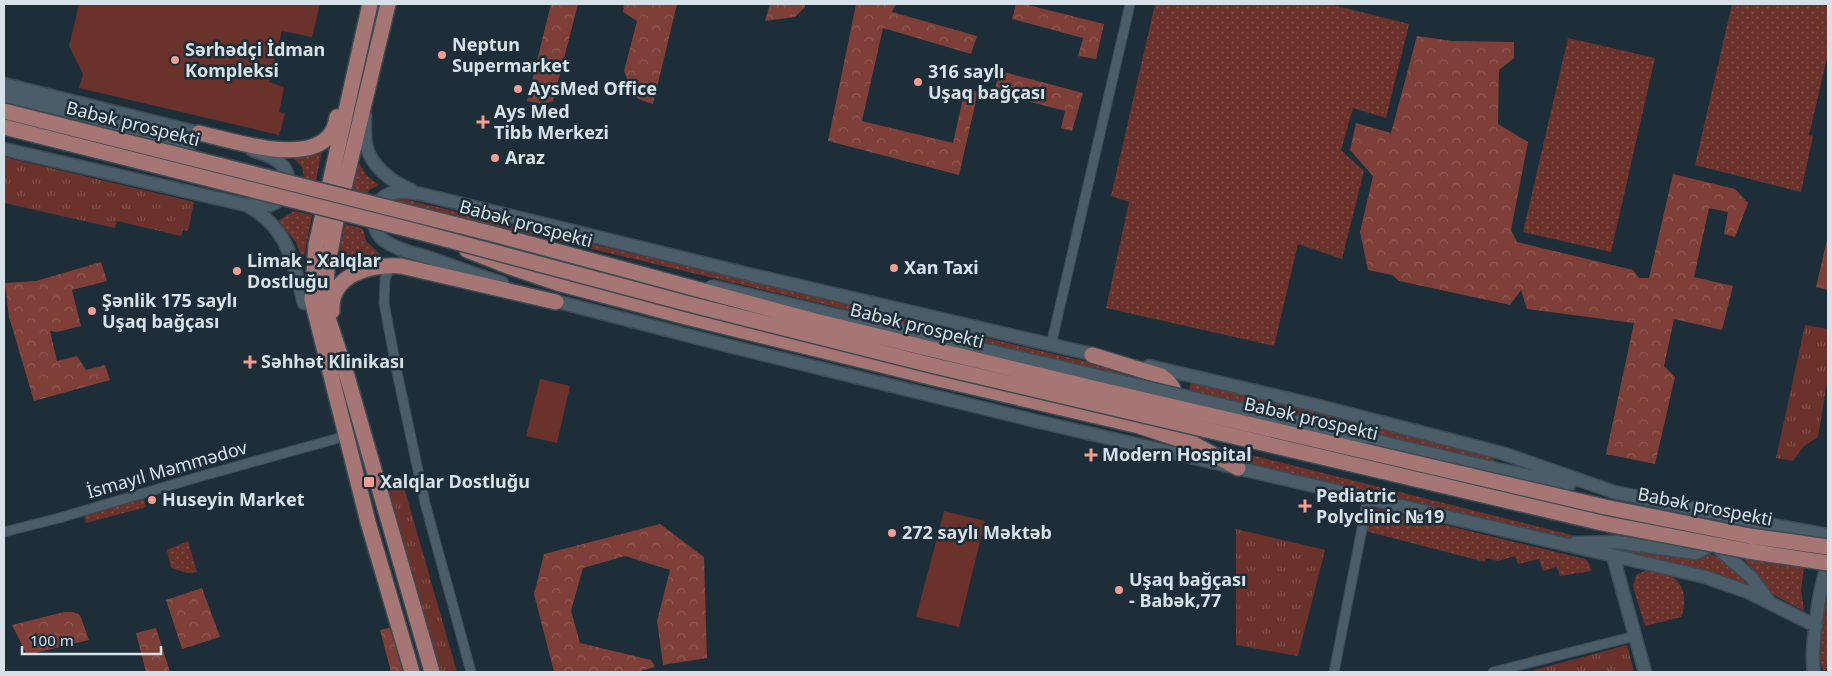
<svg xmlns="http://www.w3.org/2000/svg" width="1832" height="676" viewBox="0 0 1832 676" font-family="'Noto Sans',sans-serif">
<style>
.grass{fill:url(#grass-dots)}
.forest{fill:url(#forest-crowns)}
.park{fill:url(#park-tufts)}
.pitch{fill:#6a322a}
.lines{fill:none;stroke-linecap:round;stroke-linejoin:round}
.street-casing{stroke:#3c4b54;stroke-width:11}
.secondary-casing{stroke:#3c4b54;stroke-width:15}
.primary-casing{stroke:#3c4b54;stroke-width:18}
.street{stroke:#4a5d69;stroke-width:9}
.secondary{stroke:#4a5d69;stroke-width:12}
.primary{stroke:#a57673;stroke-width:15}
.secondary-bridge-casing{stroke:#3c4b54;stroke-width:15;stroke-linecap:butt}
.primary-bridge-casing{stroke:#3c4b54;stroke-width:18;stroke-linecap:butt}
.secondary-bridge{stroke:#4a5d69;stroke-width:12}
.primary-bridge{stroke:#a57673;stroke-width:15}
.poi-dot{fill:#f59d8f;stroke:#1d2e39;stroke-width:2}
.labels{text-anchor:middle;stroke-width:5;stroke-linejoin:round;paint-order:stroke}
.poi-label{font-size:18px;font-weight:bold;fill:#d6e1e8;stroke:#1d2e39;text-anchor:start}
.street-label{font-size:18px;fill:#d6e1e8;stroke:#1d2e39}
</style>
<defs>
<pattern id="grass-dots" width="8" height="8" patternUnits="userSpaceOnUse" patternTransform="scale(1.25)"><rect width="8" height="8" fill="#6a322a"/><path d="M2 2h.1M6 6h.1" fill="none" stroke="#7f4f49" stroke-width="1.8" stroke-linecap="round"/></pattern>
<pattern id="forest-crowns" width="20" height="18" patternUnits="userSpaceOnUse" patternTransform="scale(1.25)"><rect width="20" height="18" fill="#7d3f37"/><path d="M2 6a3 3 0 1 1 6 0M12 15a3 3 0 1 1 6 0" fill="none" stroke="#8f5a54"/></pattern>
<pattern id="park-tufts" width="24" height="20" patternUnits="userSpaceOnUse" patternTransform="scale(1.25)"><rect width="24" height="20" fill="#6a322a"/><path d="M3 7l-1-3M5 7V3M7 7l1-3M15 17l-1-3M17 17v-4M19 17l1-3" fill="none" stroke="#7f4f49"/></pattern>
</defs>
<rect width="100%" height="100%" fill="#1d2e39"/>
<path class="grass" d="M 1155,4 L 1329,4 L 1409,24 L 1386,118 L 1353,108 L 1341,150 L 1364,171 L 1342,259 L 1298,244 L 1274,346 L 1106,308 L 1129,202 L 1111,196 Z
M 1732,4 L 1828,4 L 1828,54 L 1809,135 L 1813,136 L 1801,192 L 1695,165 Z
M 1568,38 L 1655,58 L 1611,252 L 1523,232 Z
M 323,146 L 316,180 L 304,178 L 302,167 L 294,158 L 312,155 Z
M 355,156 L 366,175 L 379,185 L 369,190 L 367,195 L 349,189 Z
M 395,197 L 1117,369 L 1164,385 L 390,201 Z
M 294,211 L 312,215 L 303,262 L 296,242 L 278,221 Z
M 345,224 L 363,229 L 366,241 L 380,254 L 353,259 L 336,267 Z
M 1191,381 L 1491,457 L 1496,462 L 1189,391 Z
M 1219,447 L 1580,537 L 1561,538 L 1244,463 Z
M 144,499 L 146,507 L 86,523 L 84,514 Z
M 1370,507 L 1585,559 L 1589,563 L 1591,571 L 1560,576 L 1557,567 L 1543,571 L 1539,559 L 1518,564 L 1515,556 L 1498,561 L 1486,558 L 1485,562 L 1365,531 Z
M 188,541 L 197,572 L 187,573 L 171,568 L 167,550 Z
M 1626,547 L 1699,560 L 1709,554 L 1719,556 L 1747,584 L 1696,569 L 1606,548 Z
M 1743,558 L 1804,567 L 1801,590 L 1804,611 L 1774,595 Z
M 1645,571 C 1652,572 1663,571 1669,575 C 1686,583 1687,603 1681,617 L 1645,626 L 1633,587 L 1636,575 Z
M 1828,579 L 1828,672 L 1824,672 C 1811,644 1823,608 1828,579 Z"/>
<path class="forest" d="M 551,4 L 578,4 L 553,101 L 543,104 L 527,101 Z
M 624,4 L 677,4 L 653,104 L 638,99 L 631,89 L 624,71 L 637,21 L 623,12 Z
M 770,4 L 805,4 L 805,7 L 795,17 L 765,21 Z
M 856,4 L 896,4 L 892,12 L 977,36 L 971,54 L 883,28 L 862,121 L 953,143 L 965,89 L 978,92 L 959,175 L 828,141 Z
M 1016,4 L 1024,4 L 1104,24 L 1096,59 L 1078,56 L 1083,38 L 1012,19 Z
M 1417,36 L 1452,41 L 1514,42 L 1514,58 L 1499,70 L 1498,124 L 1528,142 L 1511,230 L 1517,242 L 1633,270 L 1639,278 L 1649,278 L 1673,174 L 1735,189 L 1748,203 L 1735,237 L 1724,234 L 1728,212 L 1709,208 L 1694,277 L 1733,286 L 1722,330 L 1674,319 L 1664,366 L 1675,377 L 1655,464 L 1606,454 L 1634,323 L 1527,309 L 1521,290 L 1510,305 L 1399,281 L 1392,275 L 1368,270 L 1360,232 L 1373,176 L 1350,150 L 1356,123 L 1391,133 Z
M 1000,71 L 1083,93 L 1072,131 L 1061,128 L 1065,111 L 994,92 Z
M 1828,236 L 1828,290 L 1816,287 Z
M 101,262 L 107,281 L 72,290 L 81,326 L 57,332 L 50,331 L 57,361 L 77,356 L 86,370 L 105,365 L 110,380 L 34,401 L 9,317 L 5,283 L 36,281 Z
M 660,524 L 704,557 L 707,658 L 663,665 L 657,621 L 670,570 L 625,556 L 583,568 L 571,611 L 580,643 L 651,660 L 655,667 L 636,672 L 554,672 L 534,594 L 544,554 Z
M 202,588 L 220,637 L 182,649 L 166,600 Z
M 64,612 L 73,612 L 80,615 L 89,640 L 27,655 L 12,625 Z
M 393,627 L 404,672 L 391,672 L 380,630 Z
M 156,628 L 170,672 L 146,672 L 136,633 Z"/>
<path class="park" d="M 4,157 L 194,202 L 188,231 L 183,230 L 181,236 L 117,221 L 115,228 L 4,203 Z
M 1805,325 L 1828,329 L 1828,376 L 1818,437 L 1804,446 L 1793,461 L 1776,458 Z
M 401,477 L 457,672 L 441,672 L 386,481 Z
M 1236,529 L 1325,550 L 1298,656 L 1236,645 Z
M 1627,645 L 1634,672 L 1527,672 Z"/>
<path class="pitch" d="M 79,4 L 320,4 L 312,37 L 282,31 L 269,82 L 284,87 L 279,112 L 285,114 L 279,135 L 79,88 L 83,74 L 69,46 Z
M 540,379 L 570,386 L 557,443 L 526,436 Z
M 944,511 L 985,521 L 959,627 L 916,617 Z"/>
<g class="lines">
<g class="street-casing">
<path id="street" d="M 391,265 L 385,279 L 384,303 L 398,377 L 425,503 L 471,672
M 1051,345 L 1130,4
M 4,532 L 59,518 L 202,476 L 339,438
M 1334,672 L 1368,498
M 1493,672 L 1635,636"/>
</g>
<g class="secondary-casing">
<path id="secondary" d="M 4,84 L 207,135
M 4,96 L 85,115 L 131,130 L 188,151
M 365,116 C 365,125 364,135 366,144 C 370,166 392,182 411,190
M 4,149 L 246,205 C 253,205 262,206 270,205 C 287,200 294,176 281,164 C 274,156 262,154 252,150
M 248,206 C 289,229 292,261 304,303
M 502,283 C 477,275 452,266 427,257 C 412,253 392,248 381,238 C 372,228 371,213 378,203 C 388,188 406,192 421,194 L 748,274 L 1100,356
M 547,299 L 729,346 L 1036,421 L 1705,577 L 1748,592 L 1816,626
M 1149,366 L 1319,406 L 1505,454 L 1614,492 L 1783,527 L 1828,535
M 1364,438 L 1501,470 L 1570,484
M 1717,540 L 1721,551 L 1751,577 L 1768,600
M 1575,543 L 1616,542 L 1696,553 L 1706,548 L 1712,538
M 1613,556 L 1645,672
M 1814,672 C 1810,651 1819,586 1828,566"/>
</g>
<g class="primary-casing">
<path id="primary" d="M 370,4 L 316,245 L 312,300 L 368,522 L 412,672
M 388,4 L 336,221 L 327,269 L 325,304 L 328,318 L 347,376 L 432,672
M 199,133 C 231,140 305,166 330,135 C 334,130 336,123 337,117
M 467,250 L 513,268 L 557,283 L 686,317 L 934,378 L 1139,426 L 1194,444 L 1238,468
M 332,311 C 330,274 371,264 401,266 L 556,302
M 1092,355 L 1161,376 C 1172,383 1177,393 1175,406"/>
</g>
<use href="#street" class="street"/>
<use href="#secondary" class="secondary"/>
<use href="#primary" class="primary"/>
<g class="secondary-bridge-casing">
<path id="secondary-bridge" d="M 711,286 L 1364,438"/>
</g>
<g class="primary-bridge-casing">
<path id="primary-bridge" d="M 4,111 L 497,235 L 815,321 L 1093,388 L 1605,507 L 1750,536 L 1828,547
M 4,127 L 419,232 L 689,304 L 935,366 L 1602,523 L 1748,551 L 1828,563"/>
</g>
<use href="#secondary-bridge" class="secondary-bridge"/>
<use href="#primary-bridge" class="primary-bridge"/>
</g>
<g class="poi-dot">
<circle cx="442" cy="55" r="5"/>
<circle cx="175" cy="60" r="5"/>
<circle cx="918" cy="82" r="5"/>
<circle cx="518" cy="89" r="5"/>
<path d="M480.5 114.5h5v5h5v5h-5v5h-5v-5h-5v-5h5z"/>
<circle cx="495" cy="158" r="5"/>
<circle cx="894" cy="268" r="5"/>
<circle cx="237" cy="271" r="5"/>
<circle cx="92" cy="311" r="5"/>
<path d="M247.5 354.5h5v5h5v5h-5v5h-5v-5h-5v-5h5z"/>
<path d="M1088.5 447.5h5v5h5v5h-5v5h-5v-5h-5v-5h5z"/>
<rect x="363" y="476" width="12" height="12" rx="2.5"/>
<circle cx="152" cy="500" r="5"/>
<path d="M1302.5 498.5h5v5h5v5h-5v5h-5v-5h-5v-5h5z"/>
<circle cx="892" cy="533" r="5"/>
<circle cx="1119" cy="590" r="5"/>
</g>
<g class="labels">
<g class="poi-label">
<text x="452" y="51">Neptun<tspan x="452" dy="21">Supermarket</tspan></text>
<text x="185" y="56">Sərhədçi İdman<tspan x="185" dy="21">Kompleksi</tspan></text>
<text x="928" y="78">316 saylı<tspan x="928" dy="21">Uşaq bağçası</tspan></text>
<text x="528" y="95">AysMed Office</text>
<text x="494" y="118">Ays Med<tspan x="494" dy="21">Tibb Merkezi</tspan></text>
<text x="505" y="164">Araz</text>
<text x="247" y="267">Limak - Xalqlar<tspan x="247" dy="21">Dostluğu</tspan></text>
<text x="904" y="274">Xan Taxi</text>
<text x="102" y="307">Şənlik 175 saylı<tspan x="102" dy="21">Uşaq bağçası</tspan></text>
<text x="261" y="368">Səhhət Klinikası</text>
<text x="1102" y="461">Modern Hospital</text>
<text x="380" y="488">Xalqlar Dostluğu</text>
<text x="1316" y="502">Pediatric<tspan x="1316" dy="21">Polyclinic №19</tspan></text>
<text x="162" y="506">Huseyin Market</text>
<text x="902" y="539">272 saylı Məktəb</text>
<text x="1129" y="586">Uşaq bağçası<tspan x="1129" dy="21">- Babək,77</tspan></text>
</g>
<g class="street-label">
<text transform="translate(133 124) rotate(14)" y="6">Babək prospekti</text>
<text transform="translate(526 224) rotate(15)" y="6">Babək prospekti</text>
<text transform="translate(917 326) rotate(14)" y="6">Babək prospekti</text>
<text transform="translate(1311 419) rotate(13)" y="6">Babək prospekti</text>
<text transform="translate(167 470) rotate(-16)" y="6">İsmayıl Məmmədov</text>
<text transform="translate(1705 507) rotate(11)" y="6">Babək prospekti</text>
</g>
</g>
<rect width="1832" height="676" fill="none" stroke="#d6e1e8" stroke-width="10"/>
<path d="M22 646v8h139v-8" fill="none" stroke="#d6e1e8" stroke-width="2.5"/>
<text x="30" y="646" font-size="15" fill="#d6e1e8" stroke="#1d2e39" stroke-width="4" paint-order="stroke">100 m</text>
</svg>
